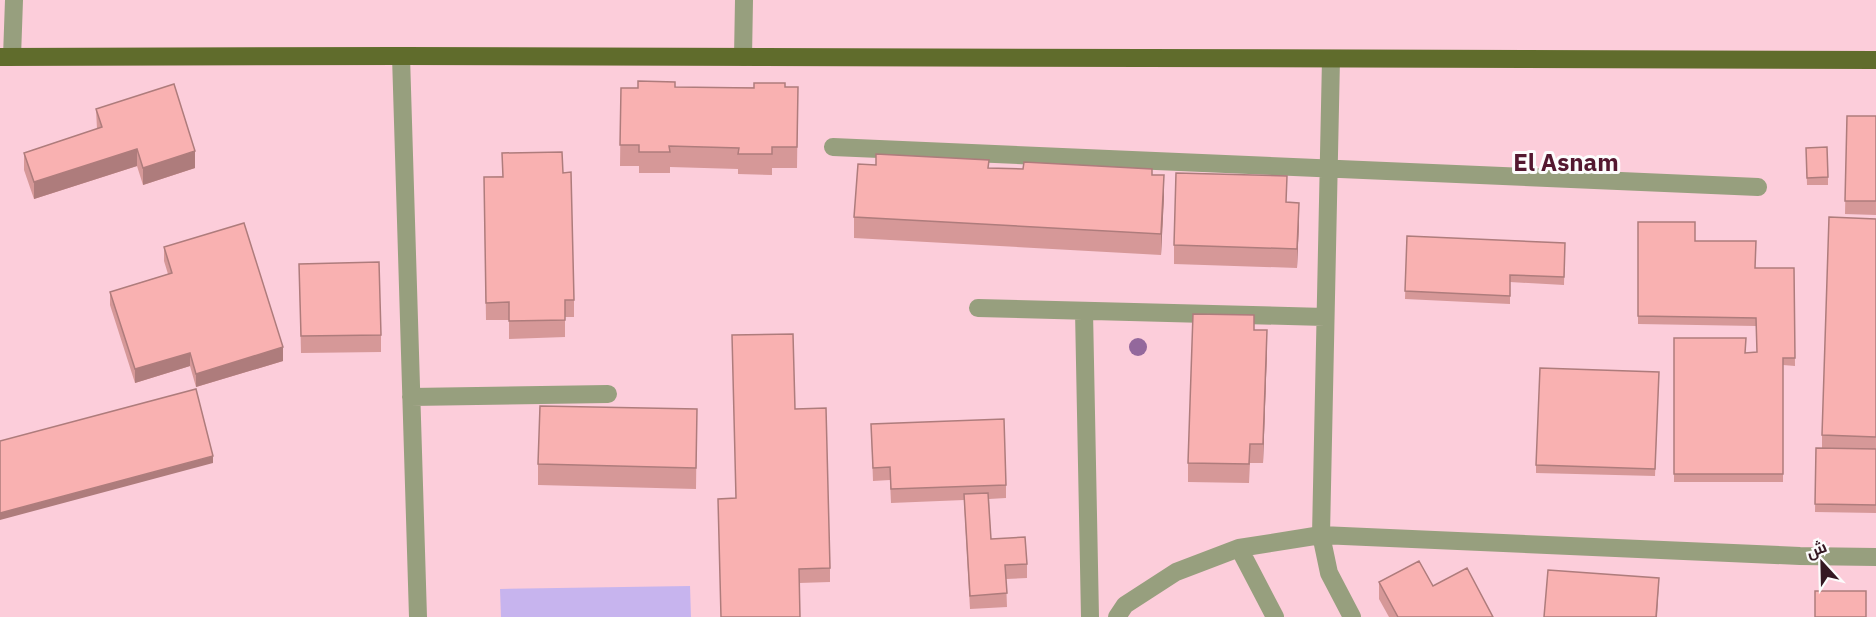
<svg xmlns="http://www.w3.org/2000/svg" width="1876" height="617" viewBox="0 0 1876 617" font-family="'IBM Plex Sans',Cairo,sans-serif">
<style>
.pitch{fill:#c7b4ee}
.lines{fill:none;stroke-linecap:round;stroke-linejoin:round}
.minor{stroke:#979f7e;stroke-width:18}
.major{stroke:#606c2c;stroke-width:18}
.tree{fill:#93689c}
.wall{fill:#d69898}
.shaded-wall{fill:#ae7c7c}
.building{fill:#f9b1b1;stroke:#ae7c7c;stroke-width:1.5}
.labels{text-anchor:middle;stroke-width:6;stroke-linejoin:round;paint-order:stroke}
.district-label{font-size:24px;font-weight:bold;fill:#541830;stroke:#fcfcfc}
</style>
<rect width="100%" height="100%" fill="#fccdda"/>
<path class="pitch" d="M 690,586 L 691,617 L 501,617 L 500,589 Z"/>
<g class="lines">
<path class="minor" d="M 401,56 L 418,617
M 12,57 L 14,0
M 743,57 L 744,0
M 1331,59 L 1321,535 L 1329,573 L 1352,617
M 833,147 L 1758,187
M 978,308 L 1325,317
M 1084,311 L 1090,617
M 411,397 L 608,394
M 1239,548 L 1275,617
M 1117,617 L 1125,605 L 1176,572 L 1239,548 L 1321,535 L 1800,556 L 1876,557"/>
<path class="major" d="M 0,57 L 401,56 L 1876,60"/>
</g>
<circle class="tree" cx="1138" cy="347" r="9"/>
<path class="wall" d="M 798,87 L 797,168 L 772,168 L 772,175 L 738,174 L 738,169 L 670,167 L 670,173 L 639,173 L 639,166 L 620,166 L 621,88 Z
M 96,109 L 195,168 L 143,185 L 137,166 L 34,199 L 24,170 L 24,153 L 97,129 Z
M 1847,116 L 1876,116 L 1876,215 L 1845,214 Z
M 1806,148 L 1828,177 L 1828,185 L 1807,185 Z
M 989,168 L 1152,175 L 1164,196 L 1161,255 L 854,238 L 854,217 Z
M 563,173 L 574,300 L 574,317 L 565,317 L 565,337 L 509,339 L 509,320 L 486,320 L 484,177 Z
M 1287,202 L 1299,222 L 1297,268 L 1174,264 L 1174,245 Z
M 1876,219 L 1876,513 L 1815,512 L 1816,448 L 1822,448 L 1822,435 Z
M 1638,222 L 1695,241 L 1755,268 L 1794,268 L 1795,366 L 1783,365 L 1783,482 L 1674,482 L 1674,338 L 1746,353 L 1757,352 L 1756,326 L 1638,324 Z
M 1407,236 L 1565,243 L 1564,285 L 1510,282 L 1510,304 L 1405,299 Z
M 164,247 L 283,361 L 196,387 L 190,366 L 135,383 L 110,305 L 110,292 L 168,274 L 164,261 Z
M 299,264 L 381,335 L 381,352 L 301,353 Z
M 1254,330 L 1267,349 L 1263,463 L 1250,463 L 1249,483 L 1188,482 L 1188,463 Z
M 1659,372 L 1655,476 L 1536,473 L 1536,465 Z
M 697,409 L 696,489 L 538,485 L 538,464 Z
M 795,409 L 830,568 L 830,582 L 799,583 Z
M 871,424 L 1006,485 L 1006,498 L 989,499 L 991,539 L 1027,564 L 1027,578 L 1006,579 L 1007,607 L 970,609 L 964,500 L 891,503 L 890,480 L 873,481 Z
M 1379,582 L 1433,586 L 1493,617 L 1389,617 L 1379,599 Z"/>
<path class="shaded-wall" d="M 137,149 L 137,166 L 34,199 L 34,182 Z
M 195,151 L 195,168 L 143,185 L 143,168 Z
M 1164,175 L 1164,196 L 1161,255 L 1161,234 Z
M 1299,203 L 1299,222 L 1297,268 L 1297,249 Z
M 1267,330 L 1267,349 L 1263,463 L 1263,444 Z
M 283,347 L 283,361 L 196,387 L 196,374 Z
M 190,353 L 190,366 L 135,383 L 135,369 Z
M 213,456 L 213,463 L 0,520 L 0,513 Z
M 1659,578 L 1657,617 L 1656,617 Z"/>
<path class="building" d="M 638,81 L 675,82 L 675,87 L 754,88 L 754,83 L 785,83 L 785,87 L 798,87 L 797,147 L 772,147 L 772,154 L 738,154 L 739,148 L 669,146 L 670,152 L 639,152 L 639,145 L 620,145 L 621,88 L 638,88 Z
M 174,84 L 195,151 L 143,168 L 137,149 L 34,182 L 24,153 L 102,127 L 96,109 Z
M 1847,116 L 1876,116 L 1876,201 L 1845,201 Z
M 1827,147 L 1828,177 L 1807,178 L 1806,148 Z
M 562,152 L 563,173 L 571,172 L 574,300 L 565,300 L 565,320 L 509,321 L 509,302 L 486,303 L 484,177 L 503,177 L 502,153 Z
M 876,154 L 989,160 L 988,168 L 1023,169 L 1024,162 L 1152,169 L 1152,175 L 1164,175 L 1161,234 L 854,217 L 858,164 L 876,165 Z
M 1176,173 L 1287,176 L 1286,202 L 1299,203 L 1297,249 L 1174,245 Z
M 1829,217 L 1876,219 L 1876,437 L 1822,435 Z
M 1638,222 L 1695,222 L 1695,241 L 1756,241 L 1755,268 L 1794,268 L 1795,358 L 1783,358 L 1783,474 L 1674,474 L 1674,338 L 1746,338 L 1745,353 L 1757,352 L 1756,318 L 1638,316 Z
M 244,223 L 283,347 L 196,374 L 190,353 L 135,369 L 110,292 L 172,273 L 164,247 Z
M 1407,236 L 1565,243 L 1564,277 L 1510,275 L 1510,296 L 1405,291 Z
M 379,262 L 381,335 L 301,336 L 299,264 Z
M 1193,314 L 1254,315 L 1254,330 L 1267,330 L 1263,444 L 1250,444 L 1249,464 L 1188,463 Z
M 793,334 L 795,409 L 826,408 L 830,568 L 799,569 L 800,617 L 721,617 L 718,499 L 736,498 L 732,335 Z
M 1540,368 L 1659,372 L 1655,469 L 1536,465 Z
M 196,389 L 213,456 L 0,513 L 0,441 Z
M 540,406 L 697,409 L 696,468 L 538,464 Z
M 1004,419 L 1006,485 L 891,489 L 890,467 L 873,468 L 871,424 Z
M 1816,448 L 1876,449 L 1876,505 L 1815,504 Z
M 988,493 L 991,539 L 1025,537 L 1027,564 L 1005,565 L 1007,593 L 970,596 L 964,494 Z
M 1419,561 L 1433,586 L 1467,568 L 1493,617 L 1398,617 L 1379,582 Z
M 1548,570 L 1659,578 L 1656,617 L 1544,617 Z
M 1815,591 L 1866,591 L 1866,617 L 1815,617 Z"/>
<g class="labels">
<g class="district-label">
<text x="1566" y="171">El Asnam</text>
</g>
</g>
<g transform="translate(1822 563) rotate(338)" stroke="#fcfcfc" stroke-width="4.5" paint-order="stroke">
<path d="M0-4.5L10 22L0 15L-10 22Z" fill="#341822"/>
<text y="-9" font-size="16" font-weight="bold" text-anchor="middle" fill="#341822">ش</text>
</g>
</svg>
